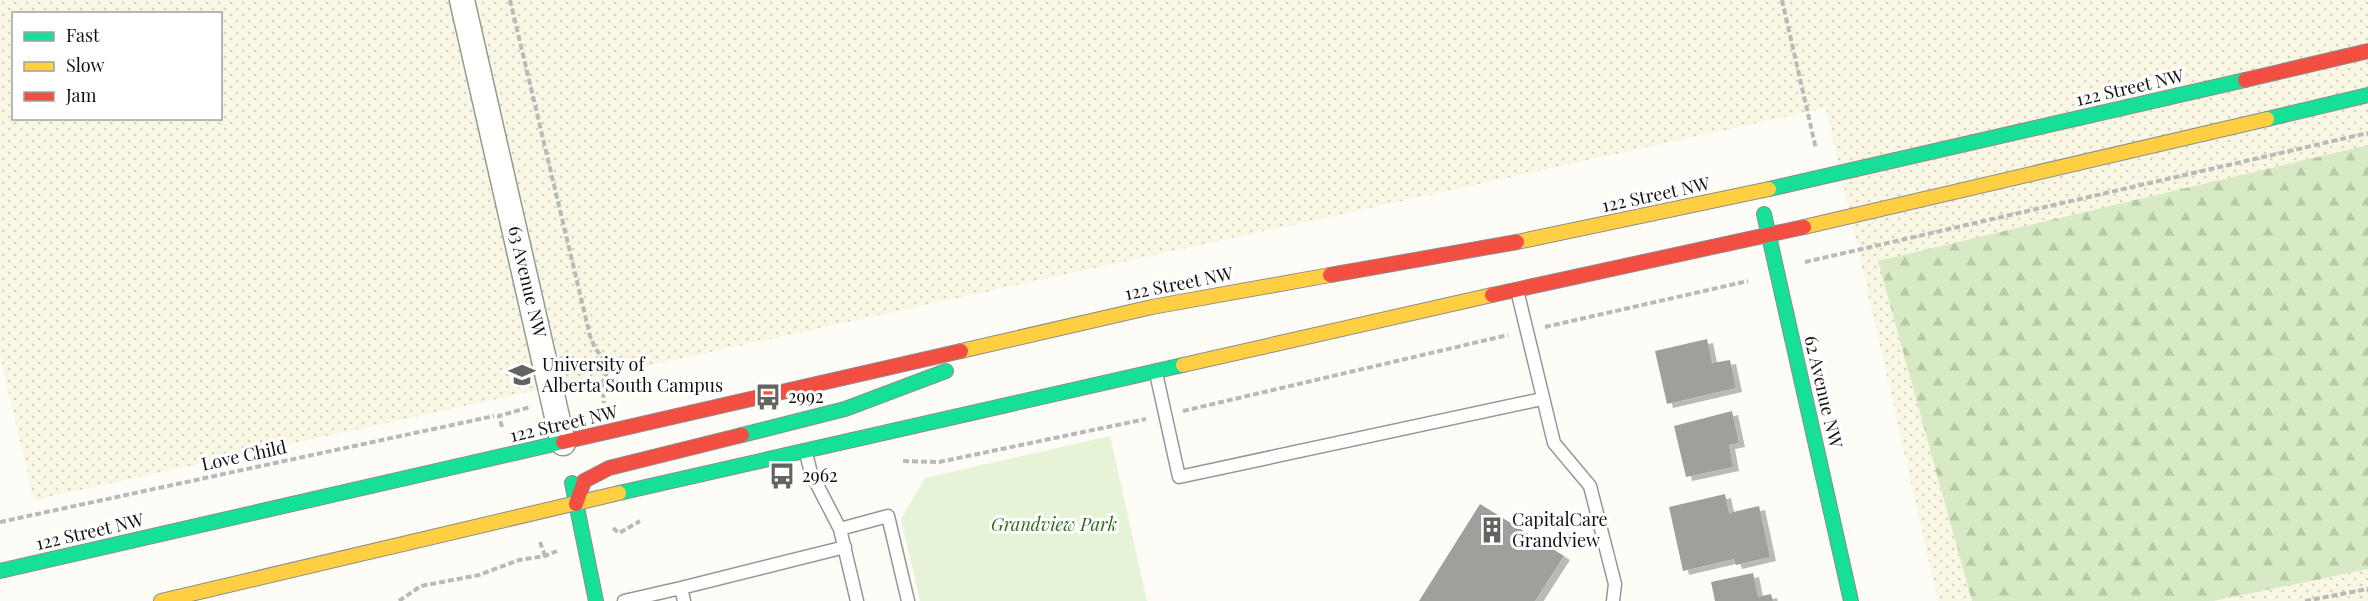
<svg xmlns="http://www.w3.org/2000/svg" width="2368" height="601" viewBox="0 0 2368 601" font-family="'Playfair Display',serif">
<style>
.farmland{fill:url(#farmland-dots);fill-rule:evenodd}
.grass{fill:#e7f3d7}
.forest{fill:url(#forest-firs)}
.building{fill:#a19f9c;filter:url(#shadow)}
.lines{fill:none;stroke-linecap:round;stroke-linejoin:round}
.lane-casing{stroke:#979795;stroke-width:15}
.street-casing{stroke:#979795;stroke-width:27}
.fast-casing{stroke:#8e8d8b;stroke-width:16}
.slow-casing{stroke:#8e8d8b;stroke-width:16}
.jam-casing{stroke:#8e8d8b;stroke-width:16}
.path{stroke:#b9b9b8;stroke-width:4;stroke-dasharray:6 3;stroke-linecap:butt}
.lane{stroke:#fffffe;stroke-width:12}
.street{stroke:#fffffe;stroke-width:24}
.fast{stroke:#16e098;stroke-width:14}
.slow{stroke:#ffcf43;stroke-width:14}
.jam{stroke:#f24e42;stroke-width:14}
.labels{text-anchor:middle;stroke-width:6;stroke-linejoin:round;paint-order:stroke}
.street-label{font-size:18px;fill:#111;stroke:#fff}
.poi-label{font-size:18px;fill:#111;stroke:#fff;text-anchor:start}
.park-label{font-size:18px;font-style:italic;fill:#2f6b1f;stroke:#fff}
</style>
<defs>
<pattern id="farmland-dots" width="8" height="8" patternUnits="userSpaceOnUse" patternTransform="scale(1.5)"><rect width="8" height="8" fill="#f9f7e4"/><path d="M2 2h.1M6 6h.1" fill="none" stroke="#d4d3c3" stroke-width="1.8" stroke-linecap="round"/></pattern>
<pattern id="forest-firs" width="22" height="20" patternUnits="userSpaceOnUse" patternTransform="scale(1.5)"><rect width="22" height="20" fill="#d8eac5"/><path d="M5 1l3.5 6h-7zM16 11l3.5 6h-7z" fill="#b8c8a8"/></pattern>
<filter id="shadow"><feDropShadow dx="6" dy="4" stdDeviation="0" flood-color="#0004"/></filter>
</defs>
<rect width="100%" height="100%" fill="#fdfcf7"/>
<path class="farmland" d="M 0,0 L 2368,0 L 2368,601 L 1938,601 L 1826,108 L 34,500 L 0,356 ZM 14,14 L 220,14 L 220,118 L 14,118 Z"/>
<path class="grass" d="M 1110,436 L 1147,601 L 920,601 L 901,519 L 925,478 Z"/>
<path class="forest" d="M 2368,145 L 2368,569 L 2213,601 L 1972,601 L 1878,261 Z"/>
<path class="building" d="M 1707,339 L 1712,363 L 1730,360 L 1736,388 L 1667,404 L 1655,351 Z
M 1732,411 L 1739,443 L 1729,445 L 1733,467 L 1686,477 L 1674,426 Z
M 1725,494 L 1729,513 L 1759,506 L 1770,557 L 1736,565 L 1734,559 L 1683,571 L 1669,507 Z
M 1480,504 L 1564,556 L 1535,601 L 1419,601 Z
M 1753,573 L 1758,597 L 1771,594 L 1773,601 L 1715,601 L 1711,582 Z"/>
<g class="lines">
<g class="lane-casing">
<path id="lane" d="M 1517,290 L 1554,443 L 1590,486 L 1615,584 L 1613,601
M 1156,373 L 1179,477 L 1542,399
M 806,453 L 811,473 L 840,529 L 857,601
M 840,529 L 888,516 L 908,601
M 681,588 L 845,547
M 624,601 L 681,588 L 684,601"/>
</g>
<g class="street-casing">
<path id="street" d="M 462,0 L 563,443"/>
</g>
<g class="fast-casing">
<path id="fast" d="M 2267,119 L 2368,95
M 1769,189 L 2245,80
M 1764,214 L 1851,601
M 742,435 L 845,409 L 946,371
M 572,483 L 596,601
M 619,493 L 1183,365
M 0,571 L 563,442"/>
</g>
<g class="slow-casing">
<path id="slow" d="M 1804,227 L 2267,119
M 1517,242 L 1769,189
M 961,351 L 1152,307 L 1330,275
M 1183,365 L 1492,295
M 161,601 L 619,493"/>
</g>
<g class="jam-casing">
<path id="jam" d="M 2245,80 L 2368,51
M 1330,275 L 1517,242
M 1492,295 L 1804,227
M 563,442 L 961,351
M 576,504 L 584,481 L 609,468 L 742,435"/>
</g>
<path class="path" d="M 510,0 L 590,336 L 595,348 L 610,367 L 602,383 L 577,392
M 1782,0 L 1816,149
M 1805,262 L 2368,133
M 1545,327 L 1748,281
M 602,383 L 604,403
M 1183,411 L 1508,335
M 502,427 L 499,416 L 530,407
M 903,461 L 939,462 L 1146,419
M 0,522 L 494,416
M 613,528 L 619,533 L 640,521
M 540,542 L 545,556
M 399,601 L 421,586 L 479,575 L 519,560 L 545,556 L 557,551
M 2305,601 L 2368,589"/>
<use href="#lane" class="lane"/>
<use href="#street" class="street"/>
<use href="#fast" class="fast"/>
<use href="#slow" class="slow"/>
<use href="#jam" class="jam"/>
</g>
<defs>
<g id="university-bare" transform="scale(2.07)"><path d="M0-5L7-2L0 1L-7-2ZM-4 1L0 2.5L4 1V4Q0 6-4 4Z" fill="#646362" stroke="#fff" stroke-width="2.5" paint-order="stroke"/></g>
<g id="bus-bare" transform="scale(2.07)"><path d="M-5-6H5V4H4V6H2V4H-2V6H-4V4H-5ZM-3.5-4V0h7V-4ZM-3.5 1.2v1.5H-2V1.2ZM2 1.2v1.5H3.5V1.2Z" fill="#646362" stroke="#fff" stroke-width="2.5" paint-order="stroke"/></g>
<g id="building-bare" transform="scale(2.07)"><path d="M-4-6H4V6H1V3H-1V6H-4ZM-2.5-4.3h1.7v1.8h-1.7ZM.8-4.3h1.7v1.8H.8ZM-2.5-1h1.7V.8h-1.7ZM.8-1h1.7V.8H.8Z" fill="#646362" stroke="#fff" stroke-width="2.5" paint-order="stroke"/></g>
</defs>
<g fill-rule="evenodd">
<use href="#university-bare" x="522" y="375"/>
<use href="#bus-bare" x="768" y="397"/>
<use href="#bus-bare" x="782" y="476"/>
<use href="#building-bare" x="1492" y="530"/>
</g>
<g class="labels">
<g class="street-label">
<text transform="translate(2130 88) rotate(-13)" y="6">122 Street NW</text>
<text transform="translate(1656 195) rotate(-12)" y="6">122 Street NW</text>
<text transform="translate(527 282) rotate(77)" y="6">63 Avenue NW</text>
<text transform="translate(1179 284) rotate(-11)" y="6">122 Street NW</text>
<text transform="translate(1823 392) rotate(77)" y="6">62 Avenue NW</text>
<text transform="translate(564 424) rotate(-13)" y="6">122 Street NW</text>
<text transform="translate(244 456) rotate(-12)" y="6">Love Child</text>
<text transform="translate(90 532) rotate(-13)" y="6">122 Street NW</text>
</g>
<g class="poi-label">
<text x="542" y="371">University of<tspan x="542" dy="21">Alberta South Campus</tspan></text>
<text x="788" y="403">2992</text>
<text x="802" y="482">2962</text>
<text x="1512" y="526">CapitalCare<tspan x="1512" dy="21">Grandview</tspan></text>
</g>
<g class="park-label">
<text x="1054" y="531">Grandview Park</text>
</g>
</g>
<rect x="12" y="12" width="210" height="108" fill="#ffffff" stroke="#a0a0a0" stroke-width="1.5"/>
<rect x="24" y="32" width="30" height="9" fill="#16e098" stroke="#a0a0a0" stroke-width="1.5"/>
<text x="66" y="42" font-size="18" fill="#111111">Fast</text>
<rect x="24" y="62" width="30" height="9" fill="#ffcf43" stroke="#a0a0a0" stroke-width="1.5"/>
<text x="66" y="72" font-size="18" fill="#111111">Slow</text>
<rect x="24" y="92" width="30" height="9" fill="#f24e42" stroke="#a0a0a0" stroke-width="1.5"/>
<text x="66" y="102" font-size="18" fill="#111111">Jam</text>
</svg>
